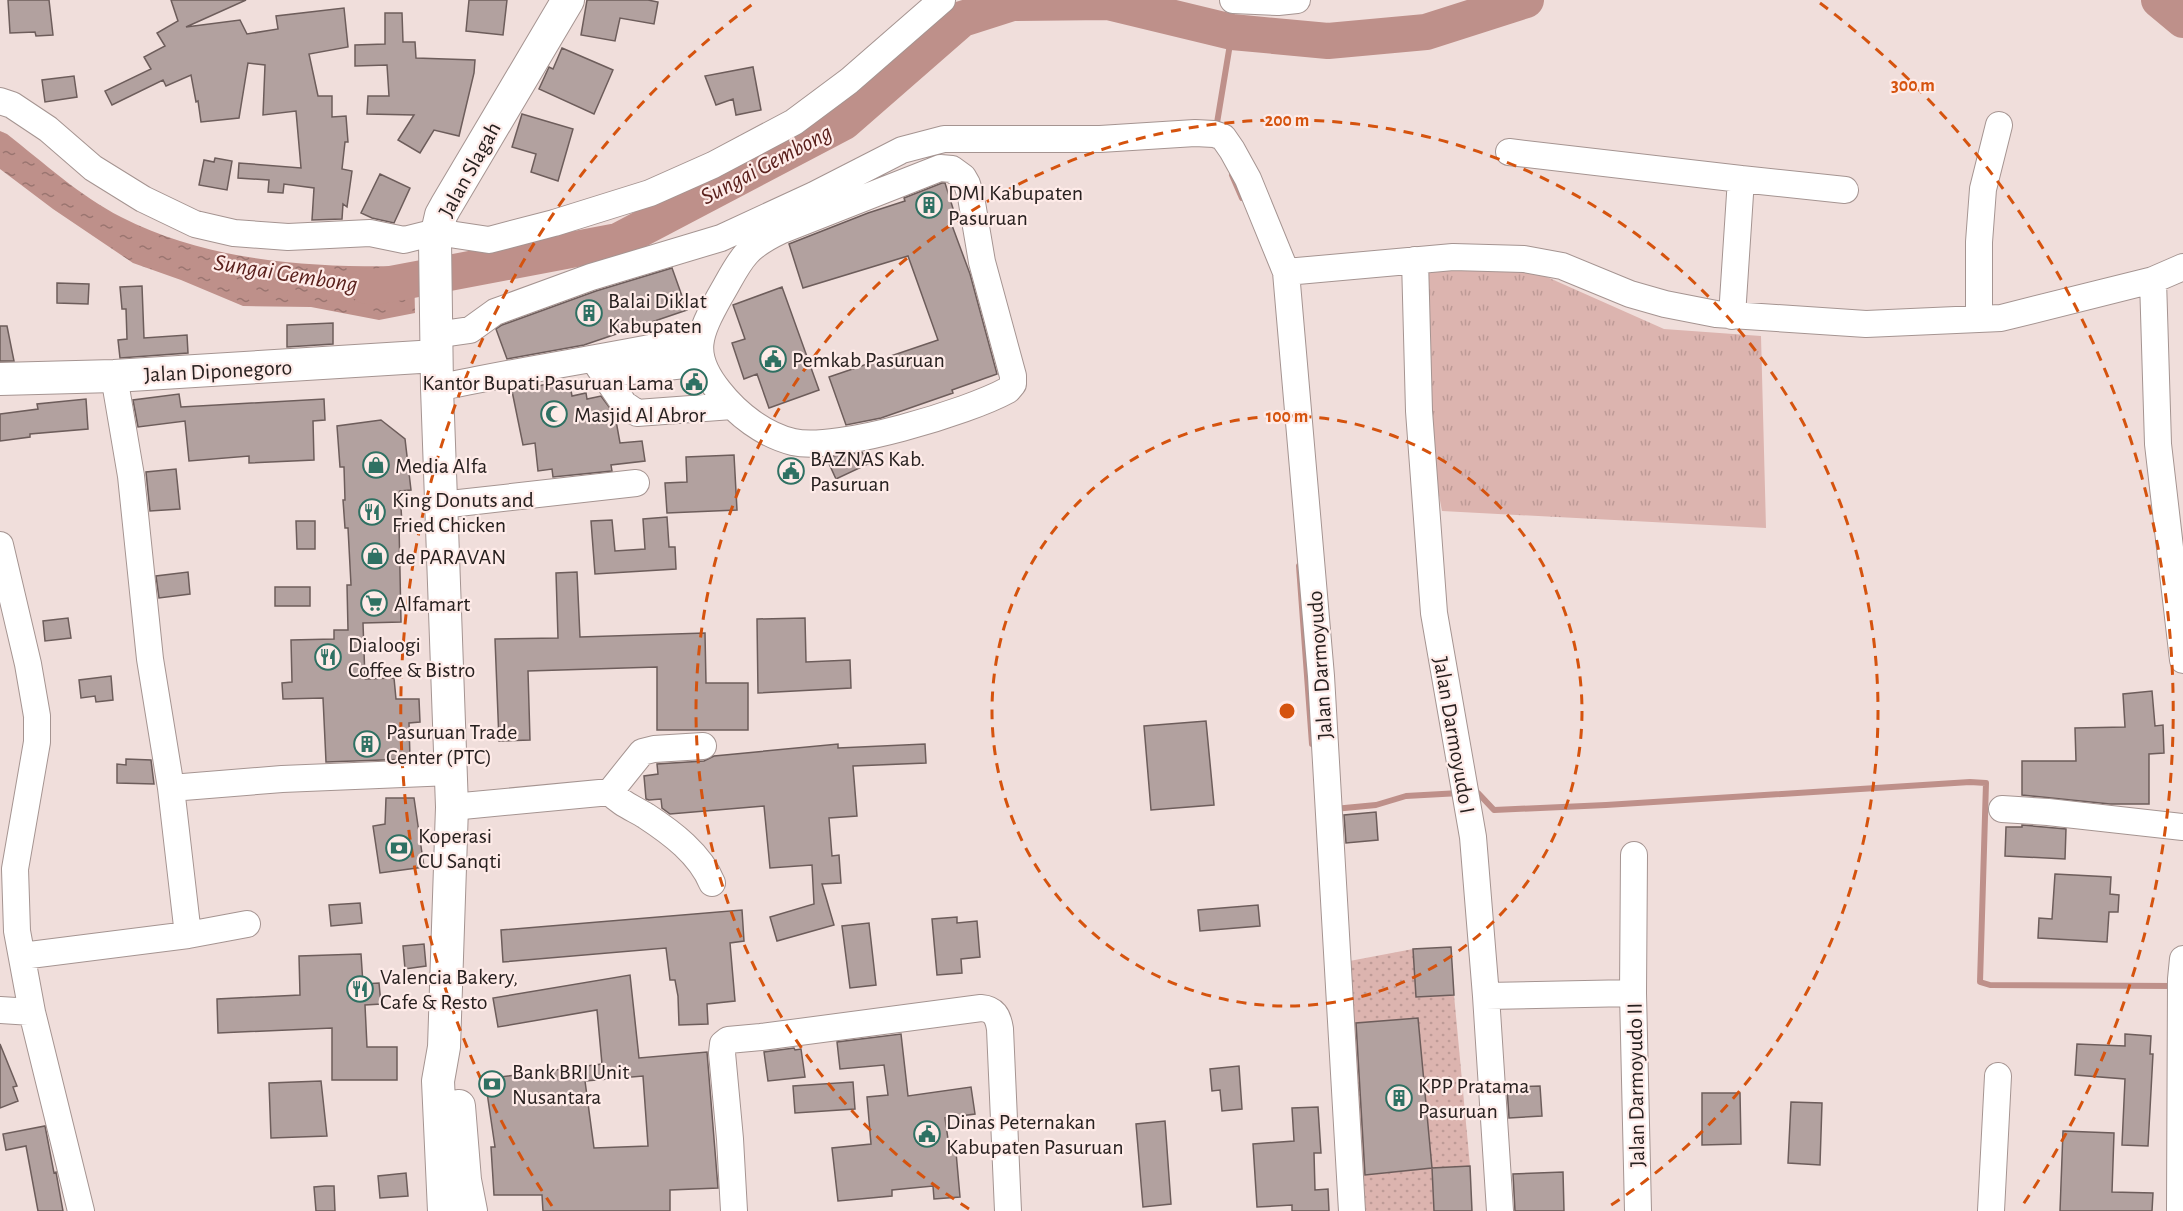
<svg xmlns="http://www.w3.org/2000/svg" width="2183" height="1211" viewBox="0 0 2183 1211" font-family="'Alegreya Sans',sans-serif">
<style>
.grass{fill:url(#grass-tufts)}
.park{fill:url(#park-dots)}
.water{fill:url(#water-ripples)}
.lines{fill:none;stroke-linecap:round;stroke-linejoin:round}
.stream{stroke:#be908a;stroke-width:6}
.river{stroke:#be908a;stroke-width:36}
.building{fill:#b2a19f;stroke:#6d5d5b;stroke-width:1.5;fill-rule:evenodd}
.minor-casing{stroke:#a59491;stroke-width:28}
.major-casing{stroke:#a59491;stroke-width:34}
.minor{stroke:#fff;stroke-width:26}
.major{stroke:#fff;stroke-width:32}
.ring{fill:none;stroke:#d5530e;stroke-width:3;stroke-dasharray:10 8}
.labels{text-anchor:middle;stroke-width:4.5;stroke-linejoin:round;paint-order:stroke}
.street-label{font-size:22px;fill:#27201f;stroke:#feebe8}
.poi-label{font-size:22px;fill:#27201f;stroke:#feebe8;text-anchor:start}
.water-label{font-size:24px;font-style:italic;fill:#5a201c;stroke:#feebe8}
.centre{fill:#d5530e;stroke:#feebe8;stroke-width:3}
.ring-label{font-size:18px;text-anchor:middle;font-weight:bold;fill:#d5530e;stroke:#feebe8;stroke-width:4.5;stroke-linejoin:round;paint-order:stroke}
</style>
<defs>
<pattern id="grass-tufts" width="24" height="20" patternUnits="userSpaceOnUse" patternTransform="scale(1.5)"><rect width="24" height="20" fill="#dcb4af"/><path d="M3 7l-1-3M5 7V3M7 7l1-3M15 17l-1-3M17 17v-4M19 17l1-3" fill="none" stroke="#bd9a96"/></pattern>
<pattern id="park-dots" width="8" height="8" patternUnits="userSpaceOnUse" patternTransform="scale(1.5)"><rect width="8" height="8" fill="#dcb4af"/><path d="M2 2h.1M6 6h.1" fill="none" stroke="#bd9a96" stroke-width="1.8" stroke-linecap="round"/></pattern>
<pattern id="water-ripples" width="26" height="14" patternUnits="userSpaceOnUse" patternTransform="scale(1.5)"><rect width="26" height="14" fill="#be908a"/><path d="M2 4q2-2 4 0t4 0M15 11q2-2 4 0t4 0" fill="none" stroke="#9a7570"/></pattern>
</defs>
<rect width="100%" height="100%" fill="#f0dedb"/>
<path class="grass" d="M 1449,264 L 1538,273 L 1664,329 L 1761,336 L 1766,528 L 1442,511 L 1423,412 L 1420,269 Z"/>
<path class="park" d="M 1413,949 L 1417,996 L 1454,995 L 1470,1166 L 1432,1169 L 1434,1211 L 1354,1211 L 1339,963 Z"/>
<path class="water" d="M 0,131 L 7,134 C 44,163 80,196 121,217 C 211,263 315,268 414,266 L 415,313 L 379,320 L 311,307 L 243,306 L 181,280 L 133,263 L 53,209 L 0,169 Z"/>
<g class="lines">
<path class="stream" d="M 1216,129 L 1232,32
M 1232,175 L 1242,198
M 1299,566 L 1312,744
M 1473,793 L 1478,793 L 1494,810 L 1606,805 L 1970,782 L 1986,783 L 1980,982 L 1990,985 L 2174,986
M 1334,809 L 1376,805 L 1406,796 L 1460,793"/>
<path class="river" d="M 2159,0 L 2183,20
M 367,286 L 375,287 L 618,241 L 844,122 L 962,19 L 1012,3 L 1108,2 L 1232,32 L 1328,41 L 1426,32 L 1526,0"/>
</g>
<path class="building" d="M 8,0 L 49,0 L 53,35 L 36,36 L 35,32 L 10,33 Z
M 171,0 L 246,0 L 186,27 L 240,20 L 247,34 L 278,29 L 276,16 L 344,8 L 348,47 L 309,54 L 318,96 L 332,96 L 332,117 L 346,116 L 348,142 L 345,142 L 342,169 L 352,171 L 347,207 L 343,204 L 342,219 L 312,220 L 314,188 L 284,184 L 283,193 L 268,192 L 269,180 L 238,178 L 239,163 L 301,168 L 296,111 L 263,115 L 265,65 L 248,63 L 239,118 L 201,122 L 198,101 L 196,102 L 191,75 L 166,86 L 163,80 L 112,105 L 105,91 L 151,69 L 144,57 L 165,46 L 157,33 L 178,21 Z
M 469,0 L 507,0 L 503,35 L 466,31 Z
M 587,0 L 648,0 L 658,2 L 654,24 L 620,18 L 615,41 L 581,35 Z
M 385,13 L 402,13 L 403,42 L 415,42 L 416,58 L 475,60 L 474,73 L 459,136 L 434,130 L 420,153 L 398,140 L 414,115 L 367,114 L 368,96 L 389,96 L 387,65 L 355,66 L 355,45 L 385,44 Z
M 562,48 L 613,70 L 594,114 L 539,89 L 549,67 L 553,69 Z
M 753,67 L 761,110 L 736,115 L 733,99 L 716,105 L 705,76 Z
M 74,76 L 77,97 L 45,102 L 42,80 Z
M 522,114 L 573,129 L 558,181 L 531,172 L 536,154 L 512,147 Z
M 215,158 L 232,161 L 227,190 L 199,185 L 204,160 L 214,162 Z
M 380,174 L 410,188 L 394,223 L 372,218 L 361,213 Z
M 942,183 L 945,183 L 956,218 L 950,220 L 970,274 L 997,374 L 952,390 L 953,393 L 881,418 L 846,425 L 829,377 L 938,340 L 908,256 L 803,288 L 789,244 L 868,213 L 905,201 L 904,198 Z
M 672,268 L 687,310 L 584,345 L 507,359 L 496,329 L 502,325 L 596,291 Z
M 57,283 L 89,284 L 88,304 L 57,303 Z
M 142,286 L 144,338 L 187,335 L 188,353 L 120,358 L 118,340 L 127,339 L 126,309 L 122,309 L 120,287 Z
M 782,287 L 819,390 L 769,408 L 757,374 L 744,379 L 732,343 L 745,339 L 733,305 Z
M 333,323 L 333,344 L 287,347 L 287,325 Z
M 0,326 L 7,326 L 14,361 L 0,361 Z
M 569,380 L 572,396 L 586,393 L 587,399 L 601,396 L 615,415 L 620,443 L 642,441 L 645,461 L 611,465 L 612,471 L 553,477 L 552,469 L 538,471 L 535,443 L 523,445 L 512,391 Z
M 179,394 L 181,407 L 324,399 L 325,420 L 313,421 L 314,460 L 249,463 L 249,456 L 189,461 L 185,421 L 138,427 L 133,400 Z
M 86,399 L 88,429 L 30,434 L 30,437 L 0,441 L 0,414 L 38,409 L 37,404 Z
M 381,420 L 405,439 L 411,490 L 400,491 L 402,524 L 399,524 L 401,622 L 363,623 L 365,679 L 394,678 L 396,699 L 419,699 L 420,722 L 409,723 L 410,759 L 326,762 L 323,698 L 283,699 L 282,683 L 292,682 L 291,640 L 334,639 L 334,630 L 348,630 L 347,585 L 351,585 L 348,528 L 345,528 L 343,500 L 345,500 L 344,467 L 340,467 L 337,426 Z
M 862,452 L 868,464 L 836,479 L 826,457 Z
M 734,455 L 737,510 L 667,513 L 665,483 L 687,482 L 686,457 Z
M 176,469 L 180,509 L 150,511 L 146,472 Z
M 667,517 L 669,547 L 675,547 L 676,569 L 595,574 L 591,521 L 612,520 L 615,551 L 645,549 L 643,519 Z
M 296,521 L 315,521 L 315,549 L 297,549 Z
M 188,572 L 190,594 L 159,598 L 156,576 Z
M 577,572 L 580,637 L 705,633 L 706,683 L 748,683 L 748,730 L 657,730 L 657,667 L 528,671 L 530,740 L 499,741 L 495,639 L 558,638 L 556,573 Z
M 275,587 L 310,587 L 310,606 L 275,606 Z
M 68,618 L 71,638 L 45,641 L 43,621 Z
M 805,618 L 806,662 L 850,660 L 851,688 L 758,693 L 757,619 Z
M 111,676 L 113,700 L 96,702 L 95,696 L 81,698 L 79,680 Z
M 2152,691 L 2155,726 L 2163,725 L 2164,753 L 2149,754 L 2149,804 L 2110,804 L 2022,795 L 2022,761 L 2076,761 L 2075,728 L 2125,727 L 2123,694 Z
M 1206,721 L 1214,805 L 1151,810 L 1144,726 Z
M 838,744 L 838,748 L 925,744 L 926,763 L 853,766 L 857,816 L 829,818 L 832,856 L 839,855 L 841,883 L 822,884 L 834,925 L 777,941 L 770,917 L 814,904 L 812,865 L 770,868 L 764,806 L 670,814 L 662,808 L 661,799 L 649,800 L 646,799 L 644,776 L 658,774 L 657,764 L 704,761 L 714,756 Z
M 126,759 L 151,760 L 154,784 L 117,783 L 117,764 L 126,765 Z
M 386,798 L 414,798 L 424,867 L 380,873 L 373,826 L 385,824 Z
M 1376,812 L 1378,840 L 1346,843 L 1344,815 Z
M 2022,825 L 2066,829 L 2065,859 L 2005,856 L 2006,827 L 2022,827 Z
M 2055,874 L 2111,877 L 2110,894 L 2119,895 L 2118,912 L 2109,912 L 2107,942 L 2038,938 L 2039,918 L 2052,919 Z
M 360,903 L 362,923 L 331,926 L 329,905 Z
M 1258,905 L 1260,926 L 1200,931 L 1198,910 Z
M 742,910 L 744,941 L 730,943 L 735,1001 L 707,1004 L 708,1024 L 679,1025 L 678,996 L 675,980 L 670,980 L 666,948 L 503,962 L 501,930 Z
M 957,917 L 957,923 L 977,921 L 980,957 L 961,959 L 962,973 L 937,975 L 932,919 Z
M 869,923 L 876,985 L 850,988 L 842,926 Z
M 424,944 L 426,966 L 405,969 L 403,946 Z
M 1451,947 L 1454,995 L 1416,997 L 1413,949 Z
M 361,954 L 363,984 L 379,983 L 381,1004 L 365,1005 L 367,1047 L 397,1047 L 397,1080 L 332,1080 L 332,1028 L 218,1033 L 217,999 L 300,995 L 299,956 Z
M 630,975 L 639,1058 L 707,1052 L 718,1188 L 670,1190 L 670,1211 L 543,1211 L 542,1195 L 494,1195 L 491,1147 L 495,1147 L 485,1079 L 602,1064 L 597,1010 L 498,1027 L 493,998 ZM 643,1076 L 648,1146 L 594,1148 L 585,1081 Z
M 1418,1018 L 1432,1168 L 1365,1175 L 1356,1023 Z
M 901,1034 L 908,1096 L 971,1087 L 975,1114 L 945,1118 L 950,1153 L 956,1152 L 960,1197 L 934,1199 L 933,1186 L 892,1190 L 892,1196 L 838,1201 L 832,1148 L 871,1144 L 867,1097 L 888,1095 L 884,1065 L 840,1069 L 837,1042 Z
M 2125,1034 L 2151,1036 L 2150,1054 L 2153,1054 L 2148,1146 L 2122,1145 L 2125,1079 L 2075,1075 L 2077,1044 L 2125,1046 Z
M 0,1044 L 17,1086 L 13,1087 L 18,1101 L 0,1108 Z
M 794,1048 L 795,1050 L 801,1049 L 805,1077 L 768,1081 L 764,1052 Z
M 1239,1066 L 1242,1109 L 1222,1111 L 1220,1090 L 1212,1091 L 1210,1069 Z
M 321,1081 L 327,1136 L 271,1138 L 269,1083 Z
M 853,1082 L 855,1109 L 795,1113 L 793,1086 Z
M 1540,1086 L 1542,1116 L 1509,1118 L 1507,1087 Z
M 1702,1093 L 1740,1093 L 1741,1144 L 1702,1145 Z
M 1791,1102 L 1822,1103 L 1820,1165 L 1788,1163 Z
M 1318,1107 L 1321,1153 L 1314,1153 L 1315,1190 L 1328,1189 L 1329,1211 L 1292,1211 L 1292,1205 L 1257,1207 L 1253,1144 L 1294,1141 L 1292,1108 Z
M 1165,1121 L 1171,1204 L 1143,1207 L 1136,1124 Z
M 45,1126 L 54,1173 L 56,1172 L 63,1211 L 38,1211 L 26,1146 L 6,1150 L 3,1134 Z
M 2063,1131 L 2114,1133 L 2112,1192 L 2153,1193 L 2152,1211 L 2060,1211 Z
M 1470,1166 L 1472,1211 L 1434,1211 L 1432,1168 Z
M 1563,1172 L 1564,1211 L 1515,1211 L 1513,1174 Z
M 406,1173 L 408,1196 L 380,1198 L 378,1176 Z
M 325,1186 L 334,1186 L 335,1211 L 316,1211 L 314,1187 Z"/>
<g class="lines">
<g class="minor-casing">
<path id="minor" d="M 1233,0 L 1278,2 L 1297,0
M 0,101 L 12,105 L 48,129 L 93,168 L 143,199 L 195,224 L 234,233 L 288,237 L 370,233 L 404,240 L 436,232 L 489,240 L 554,223 L 650,193 L 713,165 L 794,122 L 849,81 L 942,0
M 1509,152 L 1741,179 L 1732,316
M 940,168 L 952,169 L 963,177 L 967,184 L 971,197 L 982,262 L 1013,376 L 1013,384 L 1008,390 C 968,412 837,452 793,442 C 764,435 737,414 719,391 C 689,354 699,334 720,296 C 740,262 742,249 780,231 Z
M 1741,179 L 1845,190
M 1415,260 L 1419,411 L 1434,613 L 1473,837 L 1486,996 L 1500,1211
M 1286,272 L 1453,257 L 1524,259 L 1562,266 L 1630,294 L 1665,304 L 1716,314 L 1866,324 L 2001,318 L 2153,280 L 2183,267
M 2153,280 L 2158,444 L 2183,660
M 1979,319 L 1979,242 L 1983,189 L 1999,125
M 435,335 L 470,330 L 495,312 L 591,277 L 721,238 L 814,195 L 902,150 L 944,139 L 1100,139 L 1195,133 L 1214,134 L 1223,137 L 1232,150 L 1248,179 L 1286,272 L 1321,676 L 1352,1211
M 594,360 L 624,404 L 637,413 L 732,406
M 604,374 L 702,363
M 114,376 L 131,476 L 150,659 L 171,788 L 282,779 L 451,772
M 437,388 C 524,369 612,357 700,338
M 441,505 L 636,483
M 0,545 L 28,664 L 37,716 L 37,742 L 15,869 L 17,931 L 32,1012 L 81,1211
M 171,788 L 188,935 L 247,924
M 610,792 L 642,752 L 654,749 L 703,746
M 452,807 L 610,792 C 621,804 633,808 646,816 C 672,833 700,854 712,883
M 2002,809 L 2048,812 L 2183,827
M 1634,855 L 1633,993 L 1638,1211
M 22,956 L 188,935
M 1486,996 L 1633,993
M 0,1010 L 32,1012
M 734,1211 L 730,1139 L 722,1053 L 723,1044 L 728,1040 L 761,1037 L 981,1008 C 994,1009 998,1016 1000,1029 L 1008,1211
M 1991,1211 L 1998,1076
M 2180,1211 L 2181,979 L 2183,959"/>
</g>
<g class="major-casing">
<path id="major" d="M 0,379 L 114,376 L 436,356
M 459,1106 L 465,1180 L 471,1211
M 444,1211 L 438,1081 L 444,1047 L 452,807 L 437,388 L 435,241 L 441,215 L 446,206 L 568,0"/>
</g>
<use href="#minor" class="minor"/>
<use href="#major" class="major"/>
</g>
<g class="ring">
<circle cx="1287" cy="711" r="295"/>
<path d="M969 1209A591 591 0 1 1 1605 1209"/>
<path d="M552 1206A886 886 0 0 1 754 3M1820 3A886 886 0 0 1 2022 1206"/>
</g>
<defs>
<g id="building-ring" transform="scale(1.35)"><circle r="9.5" fill="#feebe8" stroke="#2f7163" stroke-width="1.5"/><path d="M-4-6H4V6H1V3H-1V6H-4ZM-2.5-4.3h1.7v1.8h-1.7ZM.8-4.3h1.7v1.8H.8ZM-2.5-1h1.7V.8h-1.7ZM.8-1h1.7V.8H.8Z" fill="#2f7163"/></g>
<g id="civic-ring" transform="scale(1.35)"><circle r="9.5" fill="#feebe8" stroke="#2f7163" stroke-width="1.5"/><path d="M-.6-6.5H3V-4.5H.6V-3L4-1V1h2V6H-6V1h2V-1L-.6-3ZM-1.2 2.5V6h2.4V2.5Z" fill="#2f7163"/></g>
<g id="mosque-ring" transform="scale(1.35)"><circle r="9.5" fill="#feebe8" stroke="#2f7163" stroke-width="1.5"/><path d="M3.5-4.9A6 6 0 1 0 3.5 4.9A5 5 0 1 1 3.5-4.9Z" fill="#2f7163"/></g>
<g id="shop-ring" transform="scale(1.35)"><circle r="9.5" fill="#feebe8" stroke="#2f7163" stroke-width="1.5"/><path d="M-5-2.5h2.3a2.7 3.5 0 0 1 5.4 0H5L5.5 6h-11ZM-1.5-2.5h3a1.5 2.3 0 0 0-3 0Z" fill="#2f7163"/></g>
<g id="restaurant-ring" transform="scale(1.35)"><circle r="9.5" fill="#feebe8" stroke="#2f7163" stroke-width="1.5"/><path d="M-5-6h1v4h1v-4h1v4h1v-4h1v5L-1.5 .5V6h-2V.5L-5-1ZM5-6V6H3V1.5H1.5Q1.5-4 5-6Z" fill="#2f7163"/></g>
<g id="supermarket-ring" transform="scale(1.35)"><circle r="9.5" fill="#feebe8" stroke="#2f7163" stroke-width="1.5"/><path d="M-6-5.5h2.5l.6 2H6L4.5 2H-2.5L-4.4-4H-6ZM-1.5 3.2a1.3 1.3 0 1 0 .1 0ZM3 3.2a1.3 1.3 0 1 0 .1 0Z" fill="#2f7163"/></g>
<g id="bank-ring" transform="scale(1.35)"><circle r="9.5" fill="#feebe8" stroke="#2f7163" stroke-width="1.5"/><path d="M-6-4H6V4H-6ZM0-2.3a2.3 2.3 0 1 0 0 4.6a2.3 2.3 0 1 0 0-4.6Z" fill="#2f7163"/></g>
</defs>
<g fill-rule="evenodd">
<use href="#building-ring" x="929" y="205"/>
<use href="#building-ring" x="589" y="313"/>
<use href="#civic-ring" x="773" y="359"/>
<use href="#civic-ring" x="694" y="382"/>
<use href="#mosque-ring" x="554" y="414"/>
<use href="#shop-ring" x="376" y="465"/>
<use href="#civic-ring" x="791" y="471"/>
<use href="#restaurant-ring" x="372" y="512"/>
<use href="#shop-ring" x="375" y="556"/>
<use href="#supermarket-ring" x="374" y="603"/>
<use href="#restaurant-ring" x="328" y="657"/>
<use href="#building-ring" x="367" y="744"/>
<use href="#bank-ring" x="399" y="848"/>
<use href="#restaurant-ring" x="360" y="989"/>
<use href="#bank-ring" x="492" y="1084"/>
<use href="#building-ring" x="1399" y="1098"/>
<use href="#civic-ring" x="927" y="1134"/>
</g>
<g class="labels">
<g class="street-label">
<text transform="translate(469 169) rotate(-61)" y="8">Jalan Slagah</text>
<text transform="translate(218 370) rotate(-3)" y="8">Jalan Diponegoro</text>
<text transform="translate(1319 665) rotate(-94)" y="8">Jalan Darmoyudo</text>
<text transform="translate(1455 735) rotate(80)" y="8">Jalan Darmoyudo I</text>
<text transform="translate(1635 1085) rotate(-91)" y="8">Jalan Darmoyudo II</text>
</g>
<g class="poi-label">
<text x="948" y="200">DMI Kabupaten<tspan x="948" dy="25">Pasuruan</tspan></text>
<text x="608" y="308">Balai Diklat<tspan x="608" dy="25">Kabupaten</tspan></text>
<text x="792" y="367">Pemkab Pasuruan</text>
<text x="674" y="390" text-anchor="end">Kantor Bupati Pasuruan Lama</text>
<text x="574" y="422">Masjid Al Abror</text>
<text x="810" y="466">BAZNAS Kab.<tspan x="810" dy="25">Pasuruan</tspan></text>
<text x="395" y="473">Media Alfa</text>
<text x="392" y="507">King Donuts and<tspan x="392" dy="25">Fried Chicken</tspan></text>
<text x="394" y="564">de PARAVAN</text>
<text x="394" y="611">Alfamart</text>
<text x="348" y="652">Dialoogi<tspan x="348" dy="25">Coffee &amp; Bistro</tspan></text>
<text x="386" y="739">Pasuruan Trade<tspan x="386" dy="25">Center (PTC)</tspan></text>
<text x="418" y="843">Koperasi<tspan x="418" dy="25">CU Sanqti</tspan></text>
<text x="380" y="984">Valencia Bakery,<tspan x="380" dy="25">Cafe &amp; Resto</tspan></text>
<text x="512" y="1079">Bank BRI Unit<tspan x="512" dy="25">Nusantara</tspan></text>
<text x="1418" y="1093">KPP Pratama<tspan x="1418" dy="25">Pasuruan</tspan></text>
<text x="946" y="1129">Dinas Peternakan<tspan x="946" dy="25">Kabupaten Pasuruan</tspan></text>
</g>
<g class="water-label">
<text transform="translate(766 164) rotate(-28)" y="8">Sungai Gembong</text>
<text transform="translate(286 273) rotate(9)" y="8">Sungai Gembong</text>
</g>
</g>
<circle cx="1287" cy="711" r="9" class="centre"/>
<g class="ring-label">
<text x="1913" y="91">300 m</text>
<text x="1287" y="126">200 m</text>
<text x="1287" y="422">100 m</text>
</g>
</svg>
